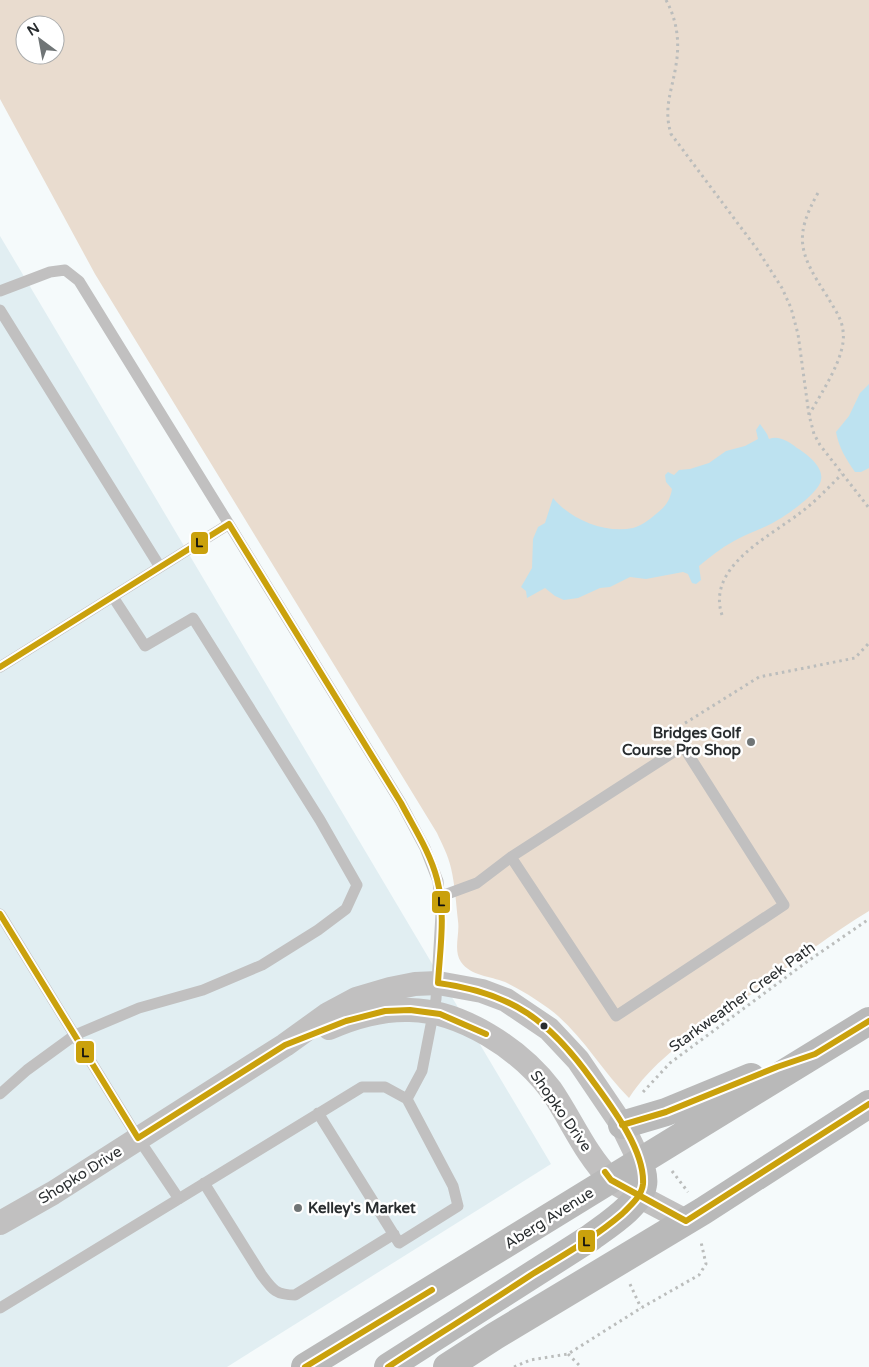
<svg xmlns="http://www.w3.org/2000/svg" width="869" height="1367" viewBox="0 0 869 1367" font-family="'Varela Round',sans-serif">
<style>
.built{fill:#e1eef2}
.green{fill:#e9dccf;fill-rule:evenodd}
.water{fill:#bde2f0}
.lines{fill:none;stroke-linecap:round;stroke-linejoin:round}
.path{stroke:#bbbdbc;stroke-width:3;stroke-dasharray:2.5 4;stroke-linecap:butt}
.service{stroke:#c1c0c0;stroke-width:11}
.minor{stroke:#c1c0c0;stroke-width:24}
.primary{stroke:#b9b9b9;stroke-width:28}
.bus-1-casing{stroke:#fff;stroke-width:10}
.bus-1{stroke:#caa10c;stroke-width:6}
.poi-dot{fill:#707576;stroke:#fff;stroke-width:2}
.bus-dot{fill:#292d2f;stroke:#fff;stroke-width:2}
.labels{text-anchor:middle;stroke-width:5;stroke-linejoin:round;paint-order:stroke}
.poi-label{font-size:15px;font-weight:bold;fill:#292d2f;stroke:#fff;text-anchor:end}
.street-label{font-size:15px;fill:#292d2f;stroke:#fff}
.line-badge{stroke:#fff;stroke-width:2}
.pale-badge-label{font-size:14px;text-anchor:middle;font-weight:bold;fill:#111}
</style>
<rect width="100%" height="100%" fill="#f5fafb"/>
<path class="built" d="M 0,236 L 551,1164 L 227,1367 L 0,1367 Z"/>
<path class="green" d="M 0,0 L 869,0 L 869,911 C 829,935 791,965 753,993 C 710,1024 658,1053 629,1098 C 601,1070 580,1031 548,1008 C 534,998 520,989 505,982 C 490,976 471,976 461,962 C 453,950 460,934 458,921 C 456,903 455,885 451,868 C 448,855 442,844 437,833 L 95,274 L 0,99 ZM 25,25 L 55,25 L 55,55 L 25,55 Z"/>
<path class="water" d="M 869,384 L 869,468 L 861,472 L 855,472 C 846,459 839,448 836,432 L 849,416 L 860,393 Z
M 760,424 L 767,434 L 769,439 C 779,435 789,442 797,448 C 807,454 824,467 821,480 C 819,493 787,515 776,521 C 763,529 747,533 734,541 C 721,548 710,557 699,566 L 701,580 L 696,584 L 692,583 L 688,574 L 683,572 L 646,579 L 630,577 L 610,587 L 600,588 L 578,598 L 564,600 L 555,596 L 545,588 L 527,598 L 526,591 L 521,587 L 532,568 L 533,539 L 538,527 L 545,523 L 553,498 C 570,519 605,534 633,528 C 641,526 649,520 656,514 C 665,507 670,501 672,489 L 666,482 L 665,475 L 668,472 L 674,475 L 679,470 L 690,469 L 709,463 L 726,451 L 745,446 L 758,439 L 756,430 Z"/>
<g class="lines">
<path class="path" d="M 666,0 C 677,20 680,42 676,65 C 672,91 663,108 671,134 L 757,249 L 782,288 L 791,308 L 798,334 L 809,415 L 814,434 L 820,445 L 869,508
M 809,415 C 821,393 847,356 843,331 C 842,318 833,307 827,296 C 799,253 793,237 819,191
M 722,615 C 706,567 769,537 800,513 C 815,502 828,488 842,474
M 674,730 L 759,677 L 855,658 L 869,643
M 643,1092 L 670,1063 L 808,961 L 869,919
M 672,1171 L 688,1192
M 630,1284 L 641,1308
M 568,1354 L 581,1367
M 514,1367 L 530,1360 L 568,1354 L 641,1308 L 699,1275 L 706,1264 L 701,1242"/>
<path class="service" d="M 0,291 L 50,272 L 65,270 L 79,281 L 401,803 L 425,848 L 438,881 L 441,914 L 436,999 L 422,1071 L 407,1099
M 0,310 L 160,567
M 0,667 L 229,524
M 439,897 L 477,883 L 511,857 L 683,746 L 784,905 L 616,1016 L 511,857
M 0,914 L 138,1138 L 179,1199
M 0,1094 L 27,1070 L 75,1035 L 139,1008 L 203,990 L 262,965 L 318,930 L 346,909 L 357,885 L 320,820 L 193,618 L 145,646 L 113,597
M 204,1183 L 261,1274 C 272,1289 275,1295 295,1295 L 394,1234
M 0,1308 L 362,1087 L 385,1087 L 407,1099 L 453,1186 L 458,1206 L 399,1243 L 318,1113"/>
<path class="minor" d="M 329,1028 C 354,1017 382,1009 410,1010 C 462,1011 520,1049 551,1090 C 571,1119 585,1154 610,1179 C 615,1184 623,1187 629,1191 C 648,1201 667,1211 686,1221
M 0,1223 L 53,1193 L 285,1045 L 328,1014 L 356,999 L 390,989 L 415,984 L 438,983 L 482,991 L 506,1000 L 549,1029 L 578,1060 L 622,1125 L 640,1162"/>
<path class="primary" d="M 622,1125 L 666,1112 L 751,1077
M 305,1367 L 869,1021
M 388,1367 L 590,1238 C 606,1226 640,1205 643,1185 C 645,1178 641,1169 640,1162
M 447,1367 L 495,1336 L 703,1211 L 869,1104"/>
<g class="bus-1-casing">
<path id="bus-1" d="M 0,667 L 229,524 L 401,803 C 414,828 430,852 437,879 C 446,913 440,949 438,983 C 512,993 549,1020 592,1080 C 611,1106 645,1150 643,1184 C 642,1196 630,1206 622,1214 C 594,1238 562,1256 531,1275 C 484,1306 436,1336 388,1367
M 0,914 L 138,1138 L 285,1045 L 346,1021 L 385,1011 L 410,1010 L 440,1014 L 486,1034
M 622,1125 L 666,1112 L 777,1067 L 815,1054 L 869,1021
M 605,1172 L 611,1180 L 686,1221 L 869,1104
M 305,1367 L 432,1290"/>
</g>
<use href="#bus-1" class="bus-1"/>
</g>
<g class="poi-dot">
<circle cx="751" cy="742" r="5"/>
<circle cx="298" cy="1208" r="5"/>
</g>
<circle class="bus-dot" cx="544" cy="1026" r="4.5"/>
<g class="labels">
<g class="poi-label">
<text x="741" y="738">Bridges Golf<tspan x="741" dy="17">Course Pro Shop</tspan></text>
<text x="308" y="1213" text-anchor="start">Kelley's Market</text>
</g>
<g class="street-label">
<text transform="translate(742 997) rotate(-36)" y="5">Starkweather Creek Path</text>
<text transform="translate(561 1111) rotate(55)" y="5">Shopko Drive</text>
<text transform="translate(80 1175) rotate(-32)" y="5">Shopko Drive</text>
<text transform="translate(549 1218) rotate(-32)" y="5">Aberg Avenue</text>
</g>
</g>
<g class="line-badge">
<rect x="190" y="531" width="19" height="24" rx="5" fill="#caa10c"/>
<rect x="431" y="890" width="20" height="24" rx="5" fill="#caa10c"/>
<rect x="75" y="1040" width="20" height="24" rx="5" fill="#caa10c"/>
<rect x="577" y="1229" width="19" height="24" rx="5" fill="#caa10c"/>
</g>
<g class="pale-badge-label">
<text x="199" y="547">L</text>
<text x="441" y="906">L</text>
<text x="85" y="1057">L</text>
<text x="586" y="1246">L</text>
</g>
<g transform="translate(40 40) rotate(328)"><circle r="24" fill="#ffffff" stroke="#a9abac"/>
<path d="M0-4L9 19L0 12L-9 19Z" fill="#707576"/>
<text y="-8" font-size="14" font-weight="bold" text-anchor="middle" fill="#292d2f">N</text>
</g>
</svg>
